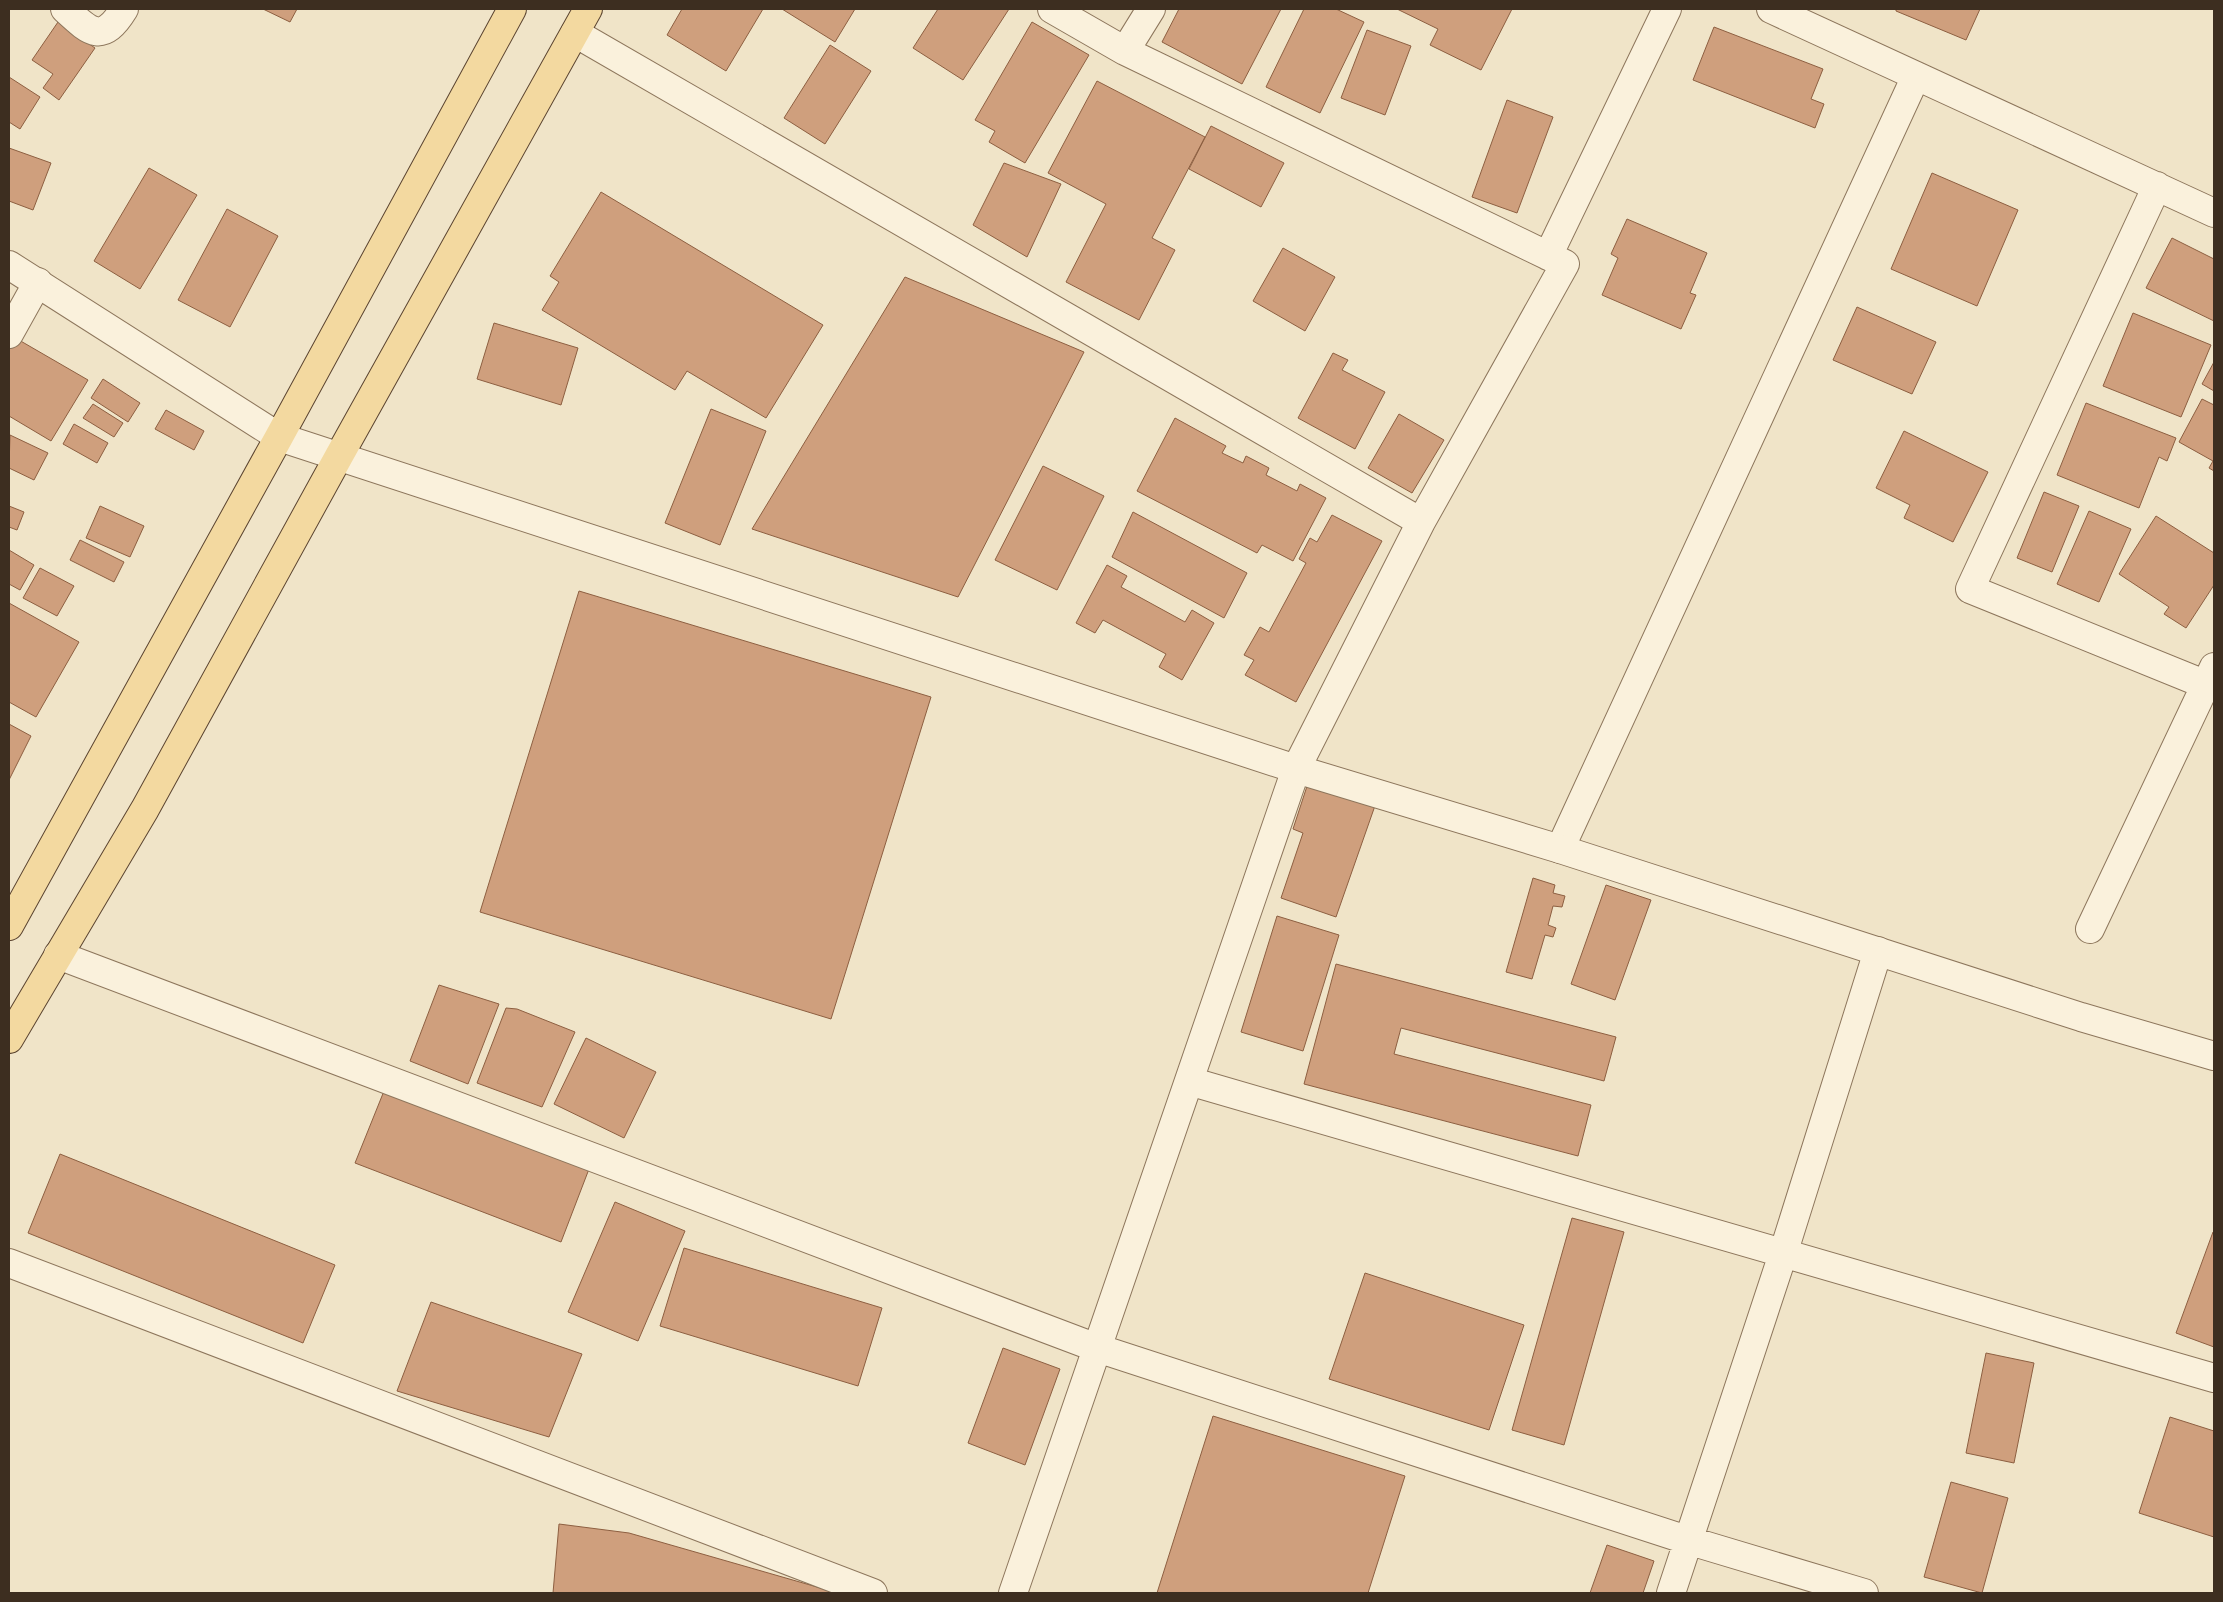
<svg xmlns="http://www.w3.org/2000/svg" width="2223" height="1602" viewBox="0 0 2223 1602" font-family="'Noto Serif',serif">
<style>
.building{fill:#cf9f7d;stroke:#8d5f41}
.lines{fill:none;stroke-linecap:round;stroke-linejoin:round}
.minor-casing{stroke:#8d765c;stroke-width:30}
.tertiary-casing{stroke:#8d765c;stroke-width:30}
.primary-casing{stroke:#5b4430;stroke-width:30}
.minor{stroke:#faf1dc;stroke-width:28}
.tertiary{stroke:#faf1dc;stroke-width:28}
.primary{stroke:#f3d9a0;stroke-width:28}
</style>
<rect width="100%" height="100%" fill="#f0e4c8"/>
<path class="building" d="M 263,9 L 297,9 L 290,22 Z
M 682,9 L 763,9 L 726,71 L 667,35 Z
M 782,9 L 855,9 L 835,42 Z
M 938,9 L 1009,9 L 963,80 L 913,48 Z
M 1179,9 L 1281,9 L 1242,84 L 1162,42 Z
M 1304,9 L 1336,9 L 1364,22 L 1320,113 L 1266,87 Z
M 1397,9 L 1512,9 L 1481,70 L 1430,45 L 1438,29 Z
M 1896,9 L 1980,9 L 1966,40 L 1896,11 Z
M 58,22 L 95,48 L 59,100 L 43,88 L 53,74 L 32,60 Z
M 1032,22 L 1089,55 L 1025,163 L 989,142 L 995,131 L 975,120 Z
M 1714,27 L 1823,69 L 1811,99 L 1824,104 L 1815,128 L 1693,80 Z
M 1367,30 L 1411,46 L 1385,115 L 1341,98 Z
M 830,45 L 871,71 L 825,144 L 784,118 Z
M 9,77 L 40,97 L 20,129 L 9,122 Z
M 1097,81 L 1205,137 L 1152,238 L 1175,250 L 1139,320 L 1066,282 L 1106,204 L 1048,173 Z
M 1507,100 L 1553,117 L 1517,213 L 1472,197 Z
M 1211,126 L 1284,163 L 1261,207 L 1189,169 Z
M 9,148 L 51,163 L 33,210 L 9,201 Z
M 1004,163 L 1061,184 L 1027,257 L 973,225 Z
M 149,168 L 197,195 L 140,289 L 94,261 Z
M 1932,173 L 2018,210 L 1977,306 L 1891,269 Z
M 601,192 L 823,325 L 766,418 L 687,371 L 675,390 L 542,310 L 559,282 L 550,276 Z
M 227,209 L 278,236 L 230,327 L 178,300 Z
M 1627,219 L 1707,253 L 1690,293 L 1696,295 L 1681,329 L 1602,295 L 1618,258 L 1611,254 Z
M 2172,238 L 2214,259 L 2214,321 L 2146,288 Z
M 1283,248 L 1335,277 L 1305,331 L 1253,301 Z
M 905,277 L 1084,352 L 958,597 L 752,529 Z
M 1857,307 L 1936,342 L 1912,394 L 1833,360 Z
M 2133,313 L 2211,345 L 2181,417 L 2103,386 Z
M 494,323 L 578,348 L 561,405 L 477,379 Z
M 12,336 L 88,380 L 51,441 L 9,416 L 9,341 Z
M 1333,353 L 1348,360 L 1342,370 L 1385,392 L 1355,449 L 1298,418 Z
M 2214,362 L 2214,391 L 2202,384 Z
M 103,379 L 140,403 L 128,422 L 91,398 Z
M 2202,399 L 2214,405 L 2214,471 L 2209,468 L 2213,461 L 2179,442 Z
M 2086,403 L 2176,438 L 2167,461 L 2159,457 L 2139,508 L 2057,475 Z
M 93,404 L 123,423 L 114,437 L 83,418 Z
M 711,409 L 766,431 L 720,545 L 665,523 Z
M 166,410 L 204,431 L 194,450 L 155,429 Z
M 1399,414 L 1444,440 L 1412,493 L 1368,468 Z
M 1175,418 L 1226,446 L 1222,453 L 1243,463 L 1246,456 L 1269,468 L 1266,475 L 1297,491 L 1300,484 L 1326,498 L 1293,561 L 1262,545 L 1257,553 L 1137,491 Z
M 74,424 L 108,443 L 97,463 L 63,444 Z
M 1904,431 L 1988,472 L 1953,542 L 1904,518 L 1910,505 L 1876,488 Z
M 10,435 L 48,453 L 34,480 L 9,468 Z
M 1043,466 L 1104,496 L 1057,590 L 995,560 Z
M 2044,492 L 2079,506 L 2052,572 L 2017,558 Z
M 9,506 L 24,512 L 17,530 L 9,527 Z
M 100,506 L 144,526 L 130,557 L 86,538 Z
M 2089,511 L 2131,529 L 2099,602 L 2057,584 Z
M 1133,512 L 1247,573 L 1224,618 L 1112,557 Z
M 1332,515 L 1382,541 L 1296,702 L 1245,675 L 1254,660 L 1244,655 L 1260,627 L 1269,632 L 1306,563 L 1299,559 L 1310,538 L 1317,542 Z
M 2156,516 L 2214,553 L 2214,585 L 2186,628 L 2164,614 L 2169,607 L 2119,574 Z
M 80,540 L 124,562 L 114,582 L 70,560 Z
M 9,550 L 34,565 L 20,590 L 9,584 Z
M 1107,565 L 1127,576 L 1121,587 L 1185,622 L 1192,610 L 1214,623 L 1182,680 L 1159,667 L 1166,654 L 1103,620 L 1095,633 L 1076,623 Z
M 40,568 L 74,586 L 57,616 L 23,598 Z
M 579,591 L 931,697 L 831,1019 L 480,912 Z
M 9,603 L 79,642 L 36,717 L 9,702 Z
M 9,724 L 31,736 L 9,780 Z
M 1310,777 L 1377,800 L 1336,917 L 1281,898 L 1303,833 L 1293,829 Z
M 1533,878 L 1555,885 L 1553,893 L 1565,896 L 1562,907 L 1553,906 L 1548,925 L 1556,928 L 1553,937 L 1545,935 L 1532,979 L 1506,972 Z
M 1606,885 L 1651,900 L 1615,1000 L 1571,984 Z
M 1277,916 L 1339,935 L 1303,1051 L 1241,1032 Z
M 1336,964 L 1616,1037 L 1604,1081 L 1401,1028 L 1394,1054 L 1591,1105 L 1578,1156 L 1304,1084 Z
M 439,985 L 499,1004 L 468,1084 L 410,1061 Z
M 506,1008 L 517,1009 L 575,1032 L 542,1107 L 477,1083 Z
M 586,1038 L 656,1072 L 624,1138 L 554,1104 Z
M 384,1091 L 589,1169 L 561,1242 L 355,1163 Z
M 60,1154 L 335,1265 L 303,1343 L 28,1233 Z
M 615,1202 L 685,1231 L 638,1341 L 568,1312 Z
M 1572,1218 L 1624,1232 L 1564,1445 L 1512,1430 Z
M 2213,1232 L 2214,1233 L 2214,1347 L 2176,1333 Z
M 684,1248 L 882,1308 L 858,1386 L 660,1326 Z
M 1365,1273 L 1524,1325 L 1489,1430 L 1329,1379 Z
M 431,1302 L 582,1354 L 549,1437 L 397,1391 Z
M 1003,1348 L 1060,1369 L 1025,1465 L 968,1443 Z
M 1986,1353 L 2034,1363 L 2014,1463 L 1966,1453 Z
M 1213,1416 L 1405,1476 L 1368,1593 L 1157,1593 Z
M 2170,1417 L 2214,1431 L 2214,1537 L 2139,1513 Z
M 1951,1482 L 2008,1498 L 1982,1593 L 1924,1577 Z
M 559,1524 L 629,1533 L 838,1593 L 553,1593 Z
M 1607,1545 L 1654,1561 L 1643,1593 L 1590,1593 Z"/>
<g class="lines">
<g class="minor-casing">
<path id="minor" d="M 65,9 C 90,32 102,45 124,9
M 1771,9 L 2214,213
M 575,33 L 1421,522 L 1565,264 L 1125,51 L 1052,9
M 1125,51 L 1151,9
M 2157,186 L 1970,589 L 2214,688
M 1548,256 L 1667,9
M 9,334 L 38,282
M 1560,849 L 1916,76
M 2090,929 L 2214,667
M 58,955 L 1097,1348 L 1687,1540 L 1864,1593
M 1189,1081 L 2214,1378
M 9,1263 L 873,1593
M 1013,1593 L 1296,769 L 1421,522
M 1671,1593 L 1783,1254 L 1878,951"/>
</g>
<g class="tertiary-casing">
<path id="tertiary" d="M 9,265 L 279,437 L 1296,769 L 1560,849 L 2081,1017 L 2214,1056"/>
</g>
<g class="primary-casing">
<path id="primary" d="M 9,926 L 279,437 L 512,9
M 9,1039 L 145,809 L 339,456 L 588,9"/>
</g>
<use href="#minor" class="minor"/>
<use href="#tertiary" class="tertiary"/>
<use href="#primary" class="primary"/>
</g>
<rect width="2223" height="1602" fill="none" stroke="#3d2e20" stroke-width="20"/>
</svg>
